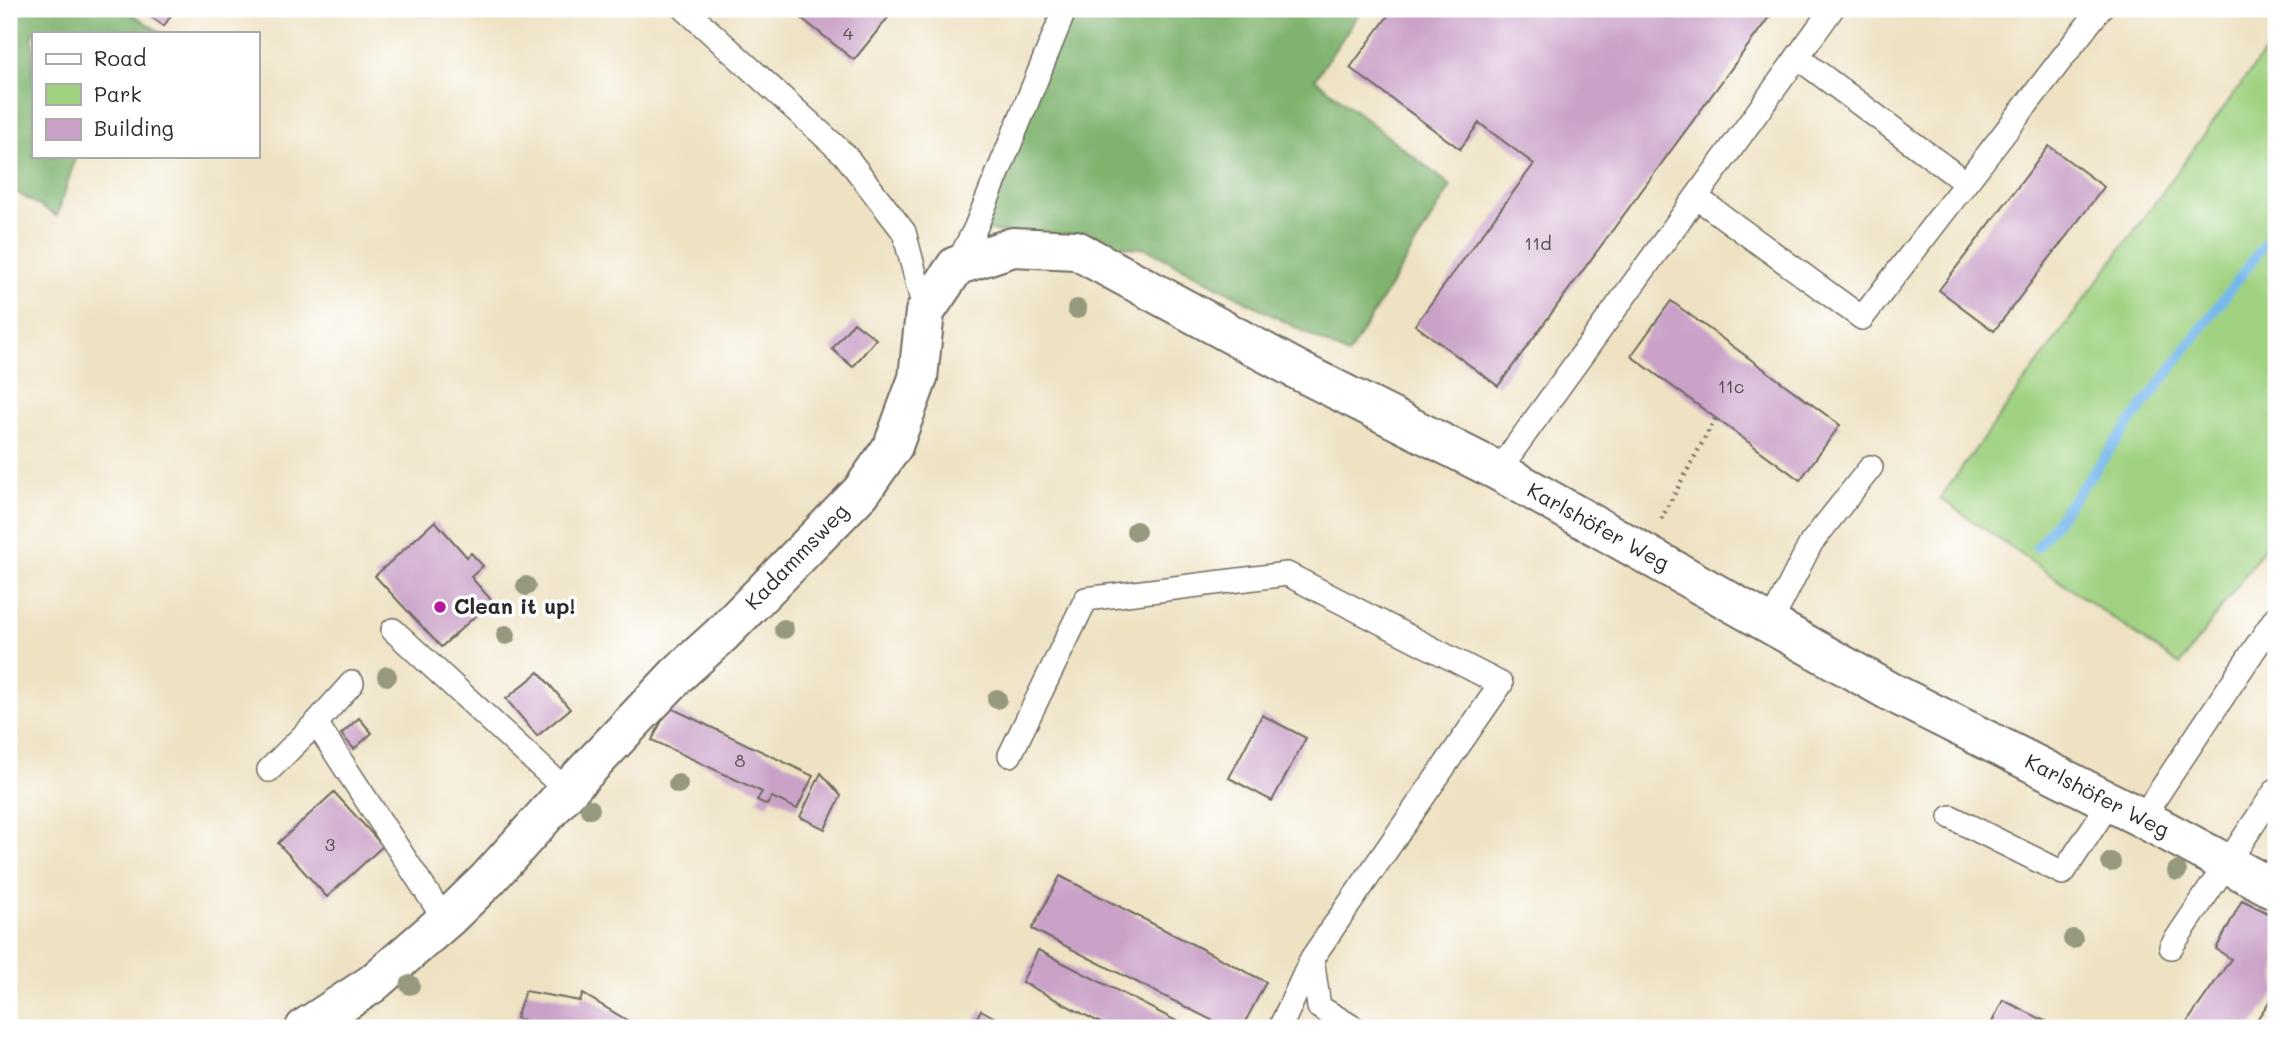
<svg xmlns="http://www.w3.org/2000/svg" width="2285" height="1037" viewBox="0 0 2285 1037" font-family="Mali,sans-serif">
<style>
.green{fill:#9fd180;stroke:#657e56;stroke-width:2}
.forest{fill:#7fb36e;stroke:#556f4c;stroke-width:2}
.lines{fill:none;stroke-linecap:round;stroke-linejoin:round}
.stream{stroke:#78b9ed;stroke-width:10}
.building{fill:#caa2c8}
.service-casing{stroke:#6f6b60;stroke-width:26}
.minor-casing{stroke:#6f6b60;stroke-width:42}
.path{stroke:#6f6b60;stroke-width:4.5;stroke-dasharray:2 5;stroke-linecap:butt}
.service{stroke:#fff;stroke-width:23}
.minor{stroke:#fff;stroke-width:38}
.tree{fill:#96997d}
.poi-dot{fill:#b5179e;stroke:#fff;stroke-width:2.5}
.labels{text-anchor:middle;stroke-width:7;stroke-linejoin:round;paint-order:stroke}
.number-label{font-size:18px;fill:#534952}
.street-label{font-size:21px;fill:#2b2b2b;stroke:#fff}
.poi-label{font-size:21px;font-weight:bold;fill:#2b2b2b;stroke:#fff;text-anchor:start}
</style>
<rect width="100%" height="100%" fill="#fff"/>
<filter id="ink" filterUnits="userSpaceOnUse"><feTurbulence type="fractalNoise" baseFrequency=".0143" numOctaves="2"/><feDisplacementMap in="SourceGraphic" scale="14" xChannelSelector="R" yChannelSelector="G"/><feConvolveMatrix kernelMatrix="1 2 1 2 8 2 1 2 1" color-interpolation-filters="sRGB"/></filter>
<filter id="wash" filterUnits="userSpaceOnUse"><feTurbulence type="fractalNoise" baseFrequency=".00686" numOctaves="4" result="noise"/><feDisplacementMap in="SourceGraphic" scale="28" xChannelSelector="R" yChannelSelector="G"/><feGaussianBlur stdDeviation="1.57" result="paint"/><feColorMatrix in="noise" values="0 0 0 0 0 0 0 0 0 0 0 0 0 0 0 0 0 1.4 0 .05"/><feComposite in="paint" operator="in"/></filter>
<g filter="url(#wash)">
<rect width="100%" height="100%" fill="#eee2c3"/>
<path class="green" d="M 2276,36 L 2276,532 L 2180,665 L 1940,498 Z"/>
<path class="forest" d="M 9,9 L 124,9 L 160,32 L 33,33 L 33,156 L 76,156 L 57,216 L 9,188 Z
M 1218,9 L 1362,9 L 1315,79 L 1451,186 L 1348,355 L 1147,249 L 975,229 L 1064,12 L 1211,16 Z"/>
<g class="lines">
<path class="stream" d="M 2037,547 L 2276,229"/>
</g>
<g id="blocks">
<path class="building" d="M 141,9 L 175,9 L 164,26 Z
M 790,9 L 895,9 L 854,60 Z
M 1393,9 L 1775,9 L 1498,386 L 1415,325 L 1534,164 L 1479,123 L 1460,149 L 1350,68 Z
M 2049,146 L 2104,187 L 1994,331 L 1939,290 Z
M 1671,301 L 1840,425 L 1800,480 L 1631,356 Z
M 854,322 L 876,339 L 853,367 L 832,349 Z
M 435,521 L 467,557 L 471,553 L 483,566 L 471,577 L 492,601 L 441,647 L 375,576 Z
M 539,672 L 570,709 L 537,736 L 506,699 Z
M 669,707 L 813,776 L 797,809 L 772,797 L 767,805 L 757,800 L 762,792 L 652,740 Z
M 1262,715 L 1306,738 L 1272,801 L 1229,778 Z
M 359,718 L 372,733 L 354,749 L 341,734 Z
M 821,773 L 841,796 L 825,829 L 800,817 Z
M 334,792 L 383,846 L 327,897 L 278,843 Z
M 1060,876 L 1266,982 L 1242,1028 L 1227,1028 L 1032,929 Z
M 2242,900 L 2276,917 L 2276,992 L 2251,1028 L 2183,1028 L 2231,959 L 2216,949 Z
M 1038,950 L 1190,1028 L 1110,1028 L 1022,982 Z
M 525,991 L 580,1001 L 583,994 L 640,1028 L 538,1028 L 536,1024 L 516,1018 Z
M 2003,1000 L 2059,1028 L 1989,1028 Z
M 981,1010 L 1013,1028 L 971,1028 Z"/>
</g>
</g>
<g filter="url(#ink)">
<use href="#blocks" fill-opacity="0" stroke="#6f6b60" stroke-width="2"/>
<g class="lines">
<g class="service-casing">
<path id="service" d="M 685,9 L 845,155 L 904,232 L 925,312
M 1797,57 L 1966,183
M 1696,197 L 1862,318 L 2100,9
M 956,266 L 975,229 L 1065,9
M 1498,471 L 1832,9
M 1770,624 L 1811,543 L 1871,467
M 393,630 L 567,791
M 352,683 L 316,723 L 445,920
M 1010,755 L 1086,599 L 1287,574 L 1501,684 L 1312,958 L 1280,1028
M 269,770 L 316,723
M 1951,817 L 2063,873 L 2110,802
M 2142,818 L 2276,617
M 2171,947 L 2276,790
M 1312,958 L 1319,1007 L 1354,1028"/>
</g>
<g class="minor-casing">
<path id="minor" d="M 305,1028 L 372,984 L 448,918 L 488,879 L 567,791 L 678,674 L 721,635 L 861,492 L 893,446 L 918,378 L 925,312 L 956,266 L 1013,247 L 1076,250 L 1303,373 L 1498,471 L 1891,692 L 2142,818 L 2276,890"/>
</g>
<path class="path" d="M 1661,519 L 1715,419"/>
<use href="#service" class="service"/>
<use href="#minor" class="minor"/>
</g>
<g class="tree">
<circle cx="1077" cy="309" r="10"/>
<circle cx="1136" cy="531" r="10"/>
<circle cx="526" cy="586" r="10"/>
<circle cx="784" cy="629" r="10"/>
<circle cx="506" cy="635" r="10"/>
<circle cx="387" cy="676" r="10"/>
<circle cx="997" cy="699" r="10"/>
<circle cx="678" cy="784" r="10"/>
<circle cx="590" cy="809" r="10"/>
<circle cx="2111" cy="862" r="10"/>
<circle cx="2177" cy="871" r="10"/>
<circle cx="2073" cy="939" r="10"/>
<circle cx="410" cy="985" r="10"/>
</g>
</g>
<circle class="poi-dot" cx="440" cy="607" r="7"/>
<g class="labels">
<g class="number-label">
<text x="848" y="40">4</text>
<text x="1538" y="250">11d</text>
<text x="1731" y="393">11c</text>
<text x="740" y="767">8</text>
<text x="330" y="851">3</text>
</g>
<g class="street-label">
<text transform="translate(1598 527) rotate(29)" y="7">Karlshöfer Weg</text>
<text transform="translate(797 557) rotate(-46)" y="7">Kadammsweg</text>
<text transform="translate(2097 796) rotate(27)" y="7">Karlshöfer Weg</text>
</g>
<g class="poi-label">
<text x="454" y="614">Clean it up!</text>
</g>
</g>
<rect width="2285" height="1037" fill="none" stroke="#fff" stroke-width="35"/>
<rect x="32" y="32" width="228" height="126" fill="#ffffff" stroke="#aaaaaa" stroke-width="2"/>
<rect x="46" y="54" width="35" height="10" fill="#ffffff" stroke="#aaaaaa" stroke-width="2"/>
<text x="94" y="66" font-size="21" fill="#2b2b2b">Road</text>
<rect x="46" y="84" width="35" height="21" fill="#9fd180" stroke="#aaaaaa" stroke-width="2"/>
<text x="94" y="102" font-size="21" fill="#2b2b2b">Park</text>
<rect x="46" y="119" width="35" height="21" fill="#caa2c8" stroke="#aaaaaa" stroke-width="2"/>
<text x="94" y="136" font-size="21" fill="#2b2b2b">Building</text>
</svg>
